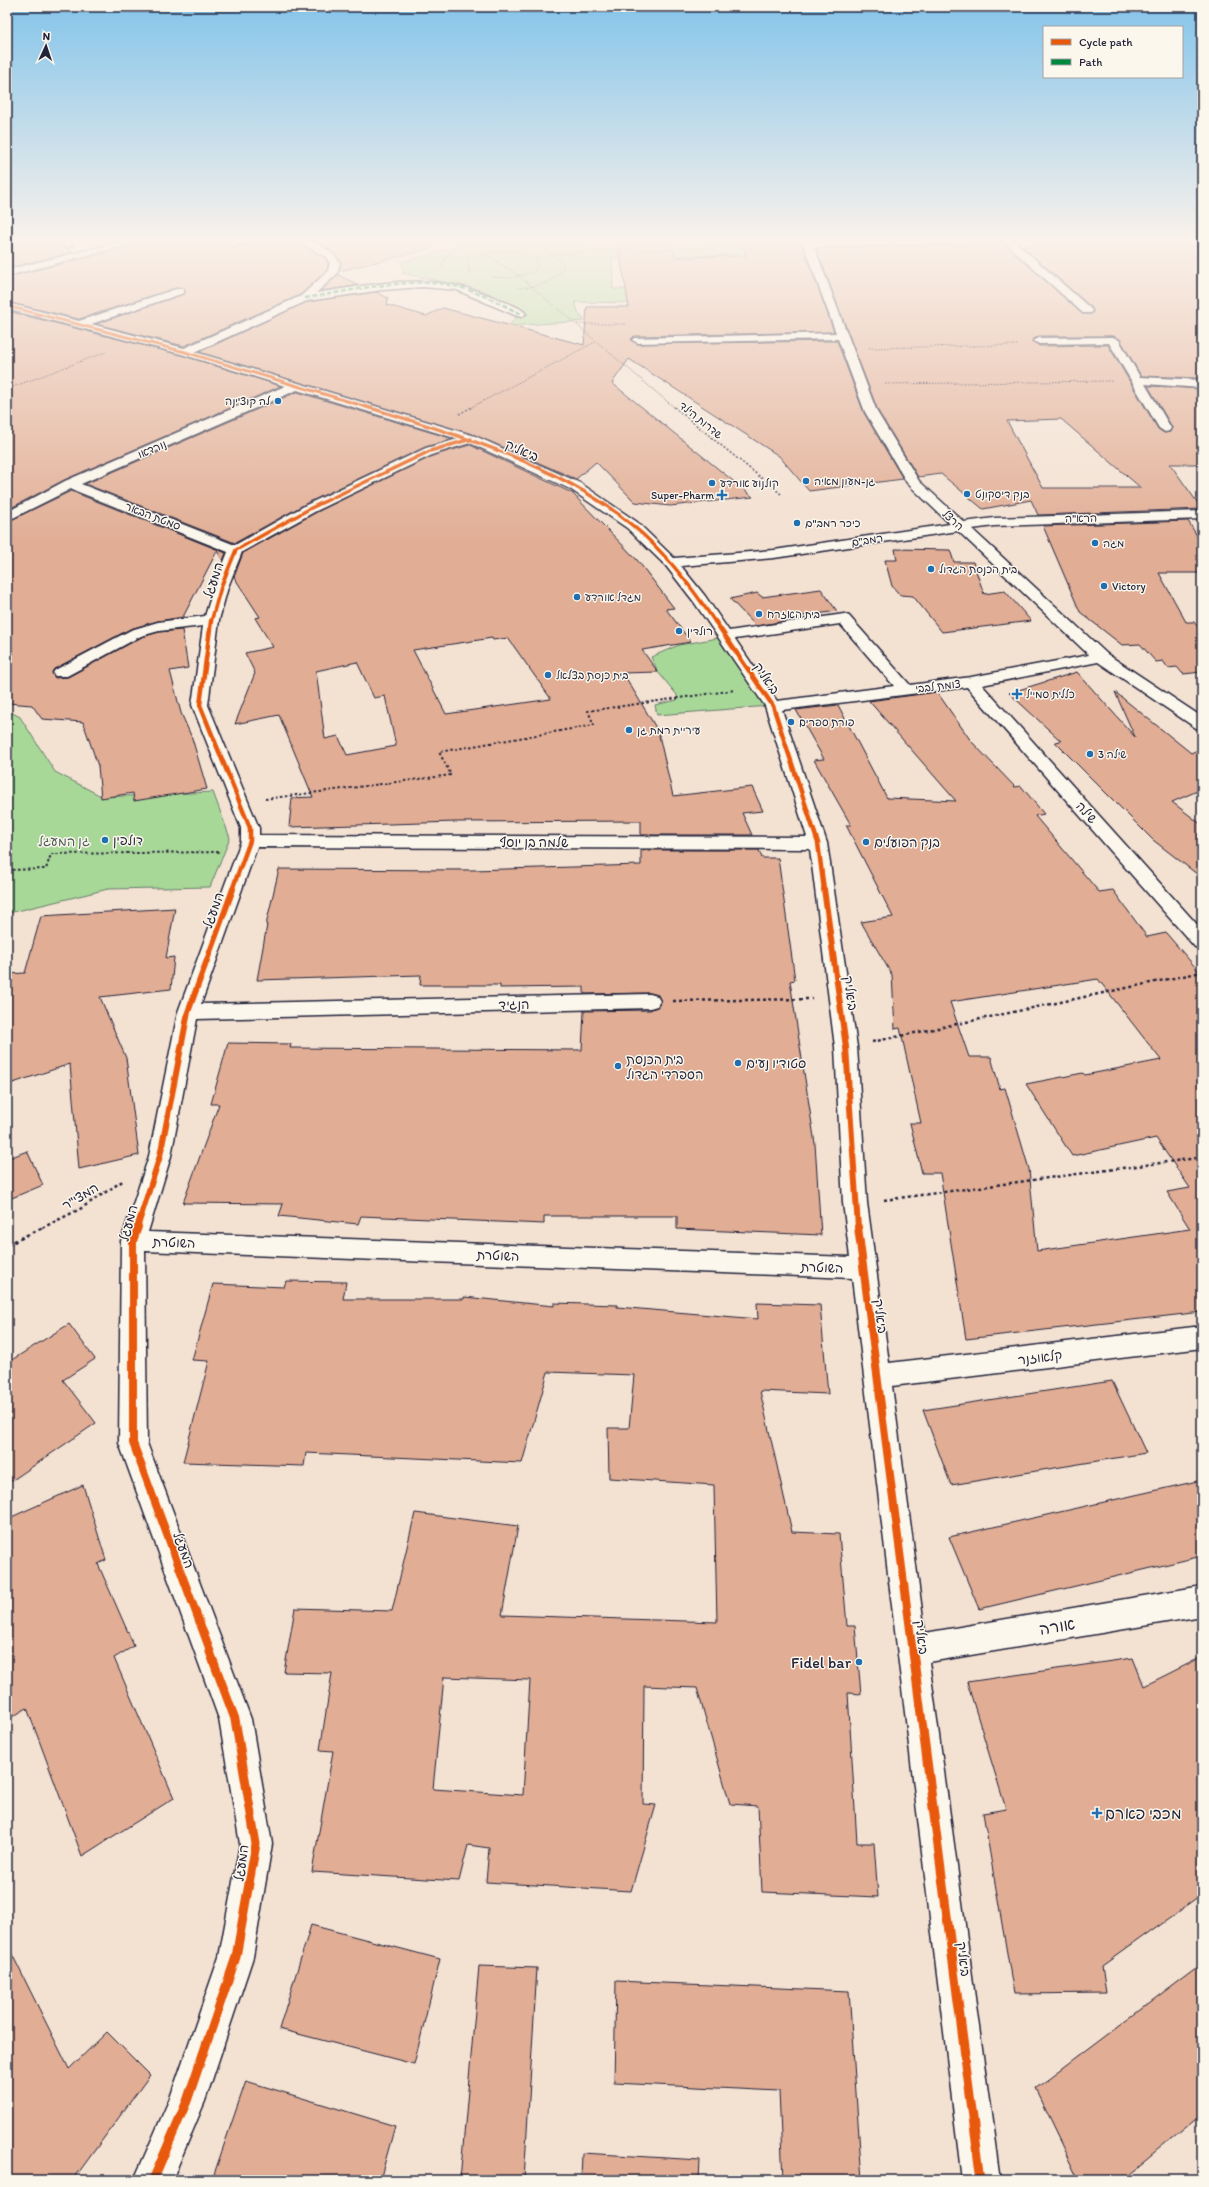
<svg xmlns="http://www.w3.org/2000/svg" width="1209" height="2187" viewBox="0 0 1209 2187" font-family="Itim,'Playpen Sans Hebrew',sans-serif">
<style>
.built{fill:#eed1bf}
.green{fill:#a8d898;stroke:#657d6a}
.building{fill:#e1ad94;stroke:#22223b;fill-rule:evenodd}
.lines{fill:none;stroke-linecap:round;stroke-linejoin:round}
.minor-casing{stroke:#22223b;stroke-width:3}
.major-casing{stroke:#22223b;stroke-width:3}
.path-far4{stroke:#22223b;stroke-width:1;stroke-dasharray:1.5 1.5;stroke-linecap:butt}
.path-far3{stroke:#22223b;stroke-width:1.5;stroke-dasharray:2 2;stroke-linecap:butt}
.path-far2{stroke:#22223b;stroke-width:2;stroke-dasharray:2.5 2.5;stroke-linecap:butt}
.path-far1{stroke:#22223b;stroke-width:2.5;stroke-dasharray:3 3;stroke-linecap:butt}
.path{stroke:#22223b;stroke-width:3;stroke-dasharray:3.5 3.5;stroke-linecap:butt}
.minor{fill:#fbf7ec;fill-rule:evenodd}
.major{fill:#fbf7ec;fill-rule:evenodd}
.quiet{stroke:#00873e;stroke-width:2.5;stroke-dasharray:5 2.5;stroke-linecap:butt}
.cycleway-far5-casing{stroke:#fbf7ec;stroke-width:4}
.cycleway-far4-casing{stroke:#fbf7ec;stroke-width:5}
.cycleway-far3-casing{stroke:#fbf7ec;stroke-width:6}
.cycleway-far2-casing{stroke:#fbf7ec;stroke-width:8}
.cycleway-far1-casing{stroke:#fbf7ec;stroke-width:10}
.cycleway-casing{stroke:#fbf7ec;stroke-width:12}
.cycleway-far5{stroke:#e8590c;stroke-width:3}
.cycleway-far4{stroke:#e8590c;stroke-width:3.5}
.cycleway-far3{stroke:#e8590c;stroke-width:4.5}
.cycleway-far2{stroke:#e8590c;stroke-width:6}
.cycleway-far1{stroke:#e8590c;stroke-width:8}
.cycleway{stroke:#e8590c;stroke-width:9}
.poi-dot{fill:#1f6fb2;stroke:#fbf7ec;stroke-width:1.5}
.labels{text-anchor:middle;stroke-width:3;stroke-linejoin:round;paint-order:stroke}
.far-poi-label{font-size:11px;fill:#22223b;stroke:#fbf7ec;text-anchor:start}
.far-street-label{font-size:11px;fill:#22223b;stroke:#fbf7ec}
.street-label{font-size:13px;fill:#22223b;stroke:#fbf7ec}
.poi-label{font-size:13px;fill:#22223b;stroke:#fbf7ec;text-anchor:start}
.park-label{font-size:13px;fill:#4a5957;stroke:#fbf7ec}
.near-street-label{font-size:16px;fill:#22223b;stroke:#fbf7ec}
.near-poi-label{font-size:16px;fill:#22223b;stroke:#fbf7ec;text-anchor:end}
</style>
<rect width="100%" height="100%" fill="#f3e1d2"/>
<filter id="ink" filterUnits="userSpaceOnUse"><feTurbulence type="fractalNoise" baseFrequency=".025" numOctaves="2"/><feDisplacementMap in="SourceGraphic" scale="8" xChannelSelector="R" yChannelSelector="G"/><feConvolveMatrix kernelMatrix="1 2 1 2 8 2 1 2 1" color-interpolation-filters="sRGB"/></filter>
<g filter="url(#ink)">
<path class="built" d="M 565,238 L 731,238 L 734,244 L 589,248 Z"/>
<path class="green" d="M 442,238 L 565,238 L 589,248 L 802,243 L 806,253 L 612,258 L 613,289 L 639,289 L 638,303 L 575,302 L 578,311 L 584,321 L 509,326 L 522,309 L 484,291 L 403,273 L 402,262 L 456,247 Z
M 723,637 L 769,706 L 657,715 L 655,705 L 677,700 L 677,695 L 658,672 L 651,657 L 679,645 Z
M 7,710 L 20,717 L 55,772 L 103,797 L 213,792 L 230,838 L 210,887 L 108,889 L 9,913 L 7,918 Z"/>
<path class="building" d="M 7,238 L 47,238 L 73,252 L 7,268 Z
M 176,238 L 209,238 L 234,247 L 269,238 L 290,238 L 325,258 L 328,263 L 327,270 L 300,295 L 184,346 L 96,324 L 184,294 L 184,288 L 176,288 L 79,319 L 7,302 L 7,277 L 84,258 Z
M 306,238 L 433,238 L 434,248 L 339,271 L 341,262 L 332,251 L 320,243 Z
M 617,238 L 669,238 L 675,257 L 746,256 L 741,238 L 800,238 L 834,332 L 634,336 L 631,340 L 638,344 L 837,341 L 864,413 L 903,479 L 809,491 L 779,456 L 629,359 L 612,383 L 753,497 L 670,506 L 635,502 L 596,462 L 576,479 L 475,435 L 199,352 L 307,302 L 376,292 L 388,298 L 387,305 L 426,316 L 443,308 L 584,345 L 587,307 L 629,307 Z
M 1075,242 L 1162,242 L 1166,246 L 1202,246 L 1202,378 L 1141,376 L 1120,339 L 1113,336 L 1039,336 L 1032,340 L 1039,346 L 1108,345 L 1158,429 L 1164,433 L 1170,432 L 1172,427 L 1148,386 L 1202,389 L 1202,464 L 1170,464 L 1202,509 L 1038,515 L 1031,500 L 983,509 L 941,474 L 918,477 L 878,411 L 816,248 L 920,245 L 1007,246 L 1082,314 L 1091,314 L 1093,312 L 1092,308 L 1022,246 L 1076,243 ZM 1061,419 L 1141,488 L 1043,488 L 1007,421 Z
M 338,275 L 359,285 L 321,291 Z
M 7,311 L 181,355 L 281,386 L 64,480 L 7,510 Z
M 297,392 L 453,439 L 425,447 L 305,504 L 235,543 L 85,484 Z
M 470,445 L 574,494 L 573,494 L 638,561 L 674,608 L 666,609 L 691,642 L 642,650 L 658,672 L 623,673 L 658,731 L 673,796 L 752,787 L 763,811 L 742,813 L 752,835 L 641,835 L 641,821 L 456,822 L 289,827 L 292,798 L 313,797 L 279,715 L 235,724 L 255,673 L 245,653 L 273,647 L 255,618 L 260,617 L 234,577 L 243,553 L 317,512 L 435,455 ZM 492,638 L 493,640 L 508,638 L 551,699 L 446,714 L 413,650 ZM 357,662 L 374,698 L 385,696 L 396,746 L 347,755 L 338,736 L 325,739 L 316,671 Z
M 71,491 L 226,553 L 223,561 L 217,551 L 183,617 L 158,621 L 130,629 L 54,669 L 52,672 L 55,678 L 68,677 L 142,637 L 159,632 L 182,630 L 188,668 L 170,671 L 181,713 L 192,738 L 207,789 L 134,801 L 133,793 L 101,798 L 98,766 L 83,722 L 42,719 L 32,705 L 7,703 L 7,522 Z
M 1188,521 L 1202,544 L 1202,573 L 1159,573 L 1186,622 L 1194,622 L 1202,632 L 1202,672 L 1183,674 L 1177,667 L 1168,668 L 1163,661 L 1156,662 L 1140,644 L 1122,645 L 1080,612 L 1043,526 Z
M 895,549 L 950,550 L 954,562 L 973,562 L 984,594 L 1005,591 L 1031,621 L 942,632 L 913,596 L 900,595 L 892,586 L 885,560 L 897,560 Z
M 821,589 L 837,611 L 783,619 L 786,621 L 756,626 L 730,599 L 757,593 L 762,597 Z
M 1077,672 L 1135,737 L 1115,692 L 1191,753 L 1202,748 L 1202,789 L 1172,802 L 1202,825 L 1202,878 L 1153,840 L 1055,742 L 1061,741 L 1009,693 Z
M 937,692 L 971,741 L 1015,787 L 1021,786 L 1044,814 L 1035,816 L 1099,892 L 1113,890 L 1147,937 L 1166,933 L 1202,975 L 1202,1312 L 966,1339 L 940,1173 L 922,1173 L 910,1123 L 921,1123 L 900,1028 L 895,1029 L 892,975 L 861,922 L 893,917 L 846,825 L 851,825 L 814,760 L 824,759 L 796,710 L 838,705 L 887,798 L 956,801 L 869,701 ZM 1098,979 L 1161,1060 L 1085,1075 L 1083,1073 L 1026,1084 L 1072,1156 L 1156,1138 L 1190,1188 L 1167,1192 L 1190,1229 L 1037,1251 L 1029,1169 L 1005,1088 L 1000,1089 L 991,1057 L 969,1057 L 950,1002 Z
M 641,850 L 759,850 L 762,858 L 778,858 L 795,980 L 790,981 L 815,1144 L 821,1235 L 677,1229 L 677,1216 L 544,1216 L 544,1224 L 361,1216 L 358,1224 L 279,1216 L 283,1204 L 183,1203 L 219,1104 L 211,1104 L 228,1043 L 291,1044 L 290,1048 L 582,1050 L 584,1011 L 650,1010 L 657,1007 L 661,1002 L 658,995 L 650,993 L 584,994 L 584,987 L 500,988 L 500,985 L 420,985 L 421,975 L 257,980 L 267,925 L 266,925 L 279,869 L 472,870 L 641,865 Z
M 175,908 L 166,958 L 174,957 L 171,989 L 100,997 L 126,1058 L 139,1155 L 79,1169 L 70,1064 L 7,1085 L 7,974 L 25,973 L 41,916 Z
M 27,1151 L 43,1185 L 7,1200 L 7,1159 Z
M 286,1281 L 346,1282 L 343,1299 L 464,1299 L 464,1297 L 554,1306 L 554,1303 L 617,1305 L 617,1307 L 758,1319 L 757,1303 L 820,1305 L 828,1394 L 760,1391 L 792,1532 L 839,1534 L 847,1626 L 855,1626 L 861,1694 L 848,1693 L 857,1843 L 874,1843 L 878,1897 L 762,1892 L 758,1806 L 730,1804 L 697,1688 L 644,1686 L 643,1804 L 656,1805 L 631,1891 L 486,1882 L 489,1848 L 468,1845 L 459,1881 L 312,1872 L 333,1751 L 320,1750 L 332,1673 L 284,1672 L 295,1608 L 392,1611 L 415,1513 L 518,1526 L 502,1615 L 717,1622 L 714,1485 L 609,1478 L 608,1428 L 629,1428 L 634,1375 L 548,1372 L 522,1463 L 306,1453 L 304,1466 L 183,1462 L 209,1361 L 192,1360 L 213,1284 L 284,1287 ZM 444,1677 L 530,1680 L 523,1795 L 433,1789 Z
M 69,1324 L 95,1359 L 63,1380 L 96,1423 L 7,1484 L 7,1363 Z
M 1112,1381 L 1146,1453 L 951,1485 L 923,1410 Z
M 1202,1480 L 1202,1556 L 979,1609 L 949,1537 Z
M 83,1485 L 106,1560 L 98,1564 L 134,1646 L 114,1658 L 174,1798 L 82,1856 L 27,1708 L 7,1720 L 7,1519 Z
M 1202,1657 L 1202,1894 L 1102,1966 L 1106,1993 L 1014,1994 L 983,1813 L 1006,1809 L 967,1682 L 1133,1658 L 1144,1686 Z
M 311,1925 L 440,1959 L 414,2064 L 279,2029 Z
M 7,1944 L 69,2069 L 107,2032 L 150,2075 L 73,2180 L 7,2180 Z
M 1202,1963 L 1202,2114 L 1122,2180 L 1079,2180 L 1035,2089 Z
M 479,1966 L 537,1968 L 524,2180 L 460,2180 Z
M 616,1981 L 849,1991 L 862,2180 L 783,2180 L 779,2091 L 614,2083 Z
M 246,2081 L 395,2126 L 380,2180 L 212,2180 Z
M 582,2153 L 700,2160 L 699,2180 L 581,2180 Z"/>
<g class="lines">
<g class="minor-casing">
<path id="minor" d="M 53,238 L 65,238 L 73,245 L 68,248 Z
M 210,238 L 234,240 L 268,238 L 234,246 Z
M 291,238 C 310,238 330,247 340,263 L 337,274 L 316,293 C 383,283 436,270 500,300 C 507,303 521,307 526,314 L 521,317 L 517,316 L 457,290 L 423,287 L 382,290 L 307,301 L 195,352 L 475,436 L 580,483 L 637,522 L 674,558 L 774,550 L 950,524 L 907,483 L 865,412 L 838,339 L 638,343 L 632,340 L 634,338 L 836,333 L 801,238 L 811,238 L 812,241 L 1016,238 L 1013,240 L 1091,309 L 1092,311 L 1091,313 L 1083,313 L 1003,241 L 814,247 L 877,412 L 919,481 L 964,522 L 994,518 L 1202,511 L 1202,519 L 994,526 L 972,529 L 1107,654 L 1202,717 L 1202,729 L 1196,728 L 1098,662 L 982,685 L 1202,930 L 1202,949 L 1195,947 L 967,687 L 782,710 L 827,843 L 857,1047 L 867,1203 L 889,1363 L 1202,1326 L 1202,1348 L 892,1386 L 925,1633 L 1202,1586 L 1202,1616 L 929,1662 L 1000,2180 L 962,2180 L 852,1278 L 145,1251 L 147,1443 L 251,1719 L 272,1844 L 253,1957 L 205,2101 L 172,2180 L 134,2180 L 170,2098 L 219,1957 L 240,1844 L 219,1719 L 119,1443 L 121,1241 L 149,1156 L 178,1012 L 241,841 L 241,828 L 192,705 L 203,626 L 159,631 L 141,636 L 67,676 L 55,676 L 53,673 L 55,670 L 131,630 L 158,622 L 205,616 L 214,587 L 228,552 L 71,489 L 7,521 L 7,512 L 65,481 L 285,386 L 181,354 L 7,309 L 7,303 L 79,321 L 176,289 L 184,289 L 184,293 L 91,324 L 184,348 L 301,296 L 328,271 L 330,263 L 326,257 ZM 297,390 L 458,439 L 426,448 L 306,505 L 235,545 L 81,484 ZM 470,443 L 570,489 L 627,528 L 666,566 L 694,602 L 765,706 L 807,837 L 259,835 L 259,828 L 208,705 L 219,620 L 228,587 L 242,552 L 316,511 L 434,454 ZM 958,531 L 1089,655 L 971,677 L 910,685 L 849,616 L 844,614 L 729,631 L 705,596 L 681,566 L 774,558 ZM 840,624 L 894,686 L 777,701 L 735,639 ZM 257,847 L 810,849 L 835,1047 L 843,1203 L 850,1257 L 148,1232 L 171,1156 L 197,1019 L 650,1008 L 657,1006 L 660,1001 L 657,996 L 650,994 L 201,1004 Z
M 1113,337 L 1119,340 L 1140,377 L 1202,380 L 1202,388 L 1145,384 L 1171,428 L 1169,431 L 1165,432 L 1159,428 L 1109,343 L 1039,344 L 1033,341 L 1039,338 Z"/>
</g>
<g class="major-casing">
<path id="major" d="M 136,238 L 154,238 L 7,276 L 7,270 Z"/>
</g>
<path class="path-far4" d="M 462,238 L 519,276 L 675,408
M 535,259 L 555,254 L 603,251 L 788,247
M 442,267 C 443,264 445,258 447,256 C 464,237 518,240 539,248 C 550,251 557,257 564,265 C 555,284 537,287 517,288
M 470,273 L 467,263 L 470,257 C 493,251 520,244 538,264 L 534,272 L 510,278 L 491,277
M 577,324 L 626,324
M 869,348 L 1018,345
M 885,384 L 1112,381
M 7,389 L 106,352
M 470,408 L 597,341"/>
<path class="path-far3" d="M 674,407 L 781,494
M 459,414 L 472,407"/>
<path class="path-far2" d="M 265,799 L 451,775 L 439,752 L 594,725 L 588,711 L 735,690
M 7,870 L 46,869 L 51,854 L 220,852"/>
<path class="path-far1" d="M 673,1001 L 812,999
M 872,1042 L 1202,972
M 884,1200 L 1197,1158
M 42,1228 L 80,1209 L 124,1180"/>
<path class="path" d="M 7,1245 L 44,1227"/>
<use href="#minor" class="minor"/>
<use href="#major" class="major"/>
<path class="quiet" d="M 305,298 C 352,291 413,275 459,287 C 481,293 501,304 521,314"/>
<g class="cycleway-far5-casing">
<path id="cycleway-far5" d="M 7,306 L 185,352 L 370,408"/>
</g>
<g class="cycleway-far4-casing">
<path id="cycleway-far4" d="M 367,407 C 456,434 560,465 632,525 C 665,552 692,587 715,622
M 211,622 L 221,587 L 236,550 L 311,508 L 430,451 L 471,439"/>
</g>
<g class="cycleway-far3-casing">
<path id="cycleway-far3" d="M 211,621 L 200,705 L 250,828 L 250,841 L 232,890
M 715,621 L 773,706 L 818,843 L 824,890"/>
</g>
<g class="cycleway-far2-casing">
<path id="cycleway-far2" d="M 824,889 L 846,1047 L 858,1228
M 137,1228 L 160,1156 L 188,1012 L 233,889"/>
</g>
<g class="cycleway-far1-casing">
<path id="cycleway-far1" d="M 138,1227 L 133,1241 L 133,1443 L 211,1653
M 858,1227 L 913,1653"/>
</g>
<g class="cycleway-casing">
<path id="cycleway" d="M 913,1652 L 981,2180
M 153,2180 L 187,2101 L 236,1957 L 256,1844 L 235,1719 L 210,1652"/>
</g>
<use href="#cycleway-far5" class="cycleway-far5"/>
<use href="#cycleway-far4" class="cycleway-far4"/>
<use href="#cycleway-far3" class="cycleway-far3"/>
<use href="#cycleway-far2" class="cycleway-far2"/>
<use href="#cycleway-far1" class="cycleway-far1"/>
<use href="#cycleway" class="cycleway"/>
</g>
</g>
<linearGradient id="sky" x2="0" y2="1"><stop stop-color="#84c4ea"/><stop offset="0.44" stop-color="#faf2eb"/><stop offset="1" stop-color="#faf2eb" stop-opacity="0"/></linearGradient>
<rect width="1209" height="545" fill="url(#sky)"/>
<g class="poi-dot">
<circle cx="278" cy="401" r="4"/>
<circle cx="806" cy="481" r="4"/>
<circle cx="712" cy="483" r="4"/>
<circle cx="967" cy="494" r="4"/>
<path d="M720 489h4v4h4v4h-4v4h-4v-4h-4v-4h4z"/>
<circle cx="797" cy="523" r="4"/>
<circle cx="1095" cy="543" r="4"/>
<circle cx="931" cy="569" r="4"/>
<circle cx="1104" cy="586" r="4"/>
<circle cx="577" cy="597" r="4"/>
<circle cx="759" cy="614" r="4"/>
<circle cx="679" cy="631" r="4"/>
<circle cx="548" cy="675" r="4"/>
<path d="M1015 688h4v4h4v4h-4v4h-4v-4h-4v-4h4z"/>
<circle cx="791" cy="722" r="4"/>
<circle cx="629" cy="730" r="4"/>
<circle cx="1090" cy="754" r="4"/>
<circle cx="105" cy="840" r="4"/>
<circle cx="866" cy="842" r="4"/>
<circle cx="738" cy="1063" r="4"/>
<circle cx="618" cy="1066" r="4"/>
<circle cx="859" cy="1662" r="4"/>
<path d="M1095 1807h4v4h4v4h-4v4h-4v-4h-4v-4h4z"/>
</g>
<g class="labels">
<g class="far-poi-label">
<text x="270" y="405" text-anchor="end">לה קוצ'ינה</text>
<text x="814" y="485">גן-מעון מאיה</text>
<text x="720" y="487">קולנוע אורדע</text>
<text x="975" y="498">בנק דיסקונט</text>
<text x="714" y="499" text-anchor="end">Super-Pharm</text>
<text x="805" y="527">כיכר רמב"ם</text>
<text x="1103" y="547">מגה</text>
<text x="939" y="573">בית הכנסת הגדול</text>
<text x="1112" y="590">Victory</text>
<text x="585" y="601">מגדל אורדע</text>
<text x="767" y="618">בית האזרח</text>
<text x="687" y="635">רולדין</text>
<text x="556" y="679">בית כנסת בצלאל</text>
<text x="1026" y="698">כללית סמייל</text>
<text x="799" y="726">פורת ספרים</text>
<text x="637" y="734">עיריית רמת גן</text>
<text x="1098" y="758">שילה 3</text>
</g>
<g class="far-street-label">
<text transform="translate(701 420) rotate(39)" y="4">שדרות הילד</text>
<text transform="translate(152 449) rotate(-23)" y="4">נורדאו</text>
<text transform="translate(153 516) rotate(21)" y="4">סמטת הבאר</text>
<text transform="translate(1081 518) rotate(-1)" y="4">הרא"ה</text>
<text transform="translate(953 520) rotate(43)" y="4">הרצל</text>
<text transform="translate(867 540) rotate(-9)" y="4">רמב"ם</text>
<text transform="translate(938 686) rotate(-7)" y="4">צומת לבבי</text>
</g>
<g class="street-label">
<text transform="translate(522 450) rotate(24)" y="5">ביאליק</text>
<text transform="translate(213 580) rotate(-71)" y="5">המעגל</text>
<text transform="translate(767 678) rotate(56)" y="5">ביאליק</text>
<text transform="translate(1087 812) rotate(48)" y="5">שילה</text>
<text x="534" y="847">שלמה בן יוסף</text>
<text transform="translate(213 910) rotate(-70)" y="5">המעגל</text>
<text transform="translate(851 993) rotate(82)" y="5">ביאליק</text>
<text transform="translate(514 1004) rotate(-1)" y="5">הנגיד</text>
<text transform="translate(80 1196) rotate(-31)" y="5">המצי"ר</text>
<text transform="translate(128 1223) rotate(-75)" y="5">המעגל</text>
<text transform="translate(174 1242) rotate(2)" y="5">השוטרת</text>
<text transform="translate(498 1255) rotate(2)" y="5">השוטרת</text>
<text transform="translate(822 1267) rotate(2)" y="5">השוטרת</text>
<text transform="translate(881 1316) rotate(83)" y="5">ביאליק</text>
<text transform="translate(1040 1357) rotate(-7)" y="5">קלאוזנר</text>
<text transform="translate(184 1550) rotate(70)" y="5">המעגל</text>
<text transform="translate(922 1637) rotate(83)" y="5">ביאליק</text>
<text transform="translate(241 1863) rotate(-82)" y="5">המעגל</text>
<text transform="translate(964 1959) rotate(83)" y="5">ביאליק</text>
</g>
<g class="poi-label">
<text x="113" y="845">דולפין</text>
<text x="874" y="847">בנק הפועלים</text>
<text x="626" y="1064">בית הכנסת<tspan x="626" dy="15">הספרדי הגדול</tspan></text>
<text x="746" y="1068">סטודיו נעים</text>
</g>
<g class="park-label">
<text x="64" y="846">גן המעגל</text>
</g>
<g class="near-street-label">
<text transform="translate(1057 1626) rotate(-10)" y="6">אורה</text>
</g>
<g class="near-poi-label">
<text x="851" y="1668">Fidel bar</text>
<text x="1105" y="1819" text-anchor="start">מכבי פארם</text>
</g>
</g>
<rect width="1209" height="2187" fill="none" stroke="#fbf7ec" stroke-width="24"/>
<rect x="12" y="12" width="1185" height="2163" fill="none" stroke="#22223b" stroke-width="1.5" filter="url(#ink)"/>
<rect x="1043" y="26" width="140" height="52" fill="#fbf7ec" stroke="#a4a2a5"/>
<rect x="1051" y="39" width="20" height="6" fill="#e8590c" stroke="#a4a2a5"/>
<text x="1079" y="46" font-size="12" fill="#22223b">Cycle path</text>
<rect x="1051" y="59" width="20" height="6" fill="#00873e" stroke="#a4a2a5"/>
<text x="1079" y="66" font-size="12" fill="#22223b">Path</text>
<g transform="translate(46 46) rotate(3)" stroke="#fbf7ec" stroke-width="3" paint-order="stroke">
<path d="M0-3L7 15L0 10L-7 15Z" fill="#22223b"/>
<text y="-6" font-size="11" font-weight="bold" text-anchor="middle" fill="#22223b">N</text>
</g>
</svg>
